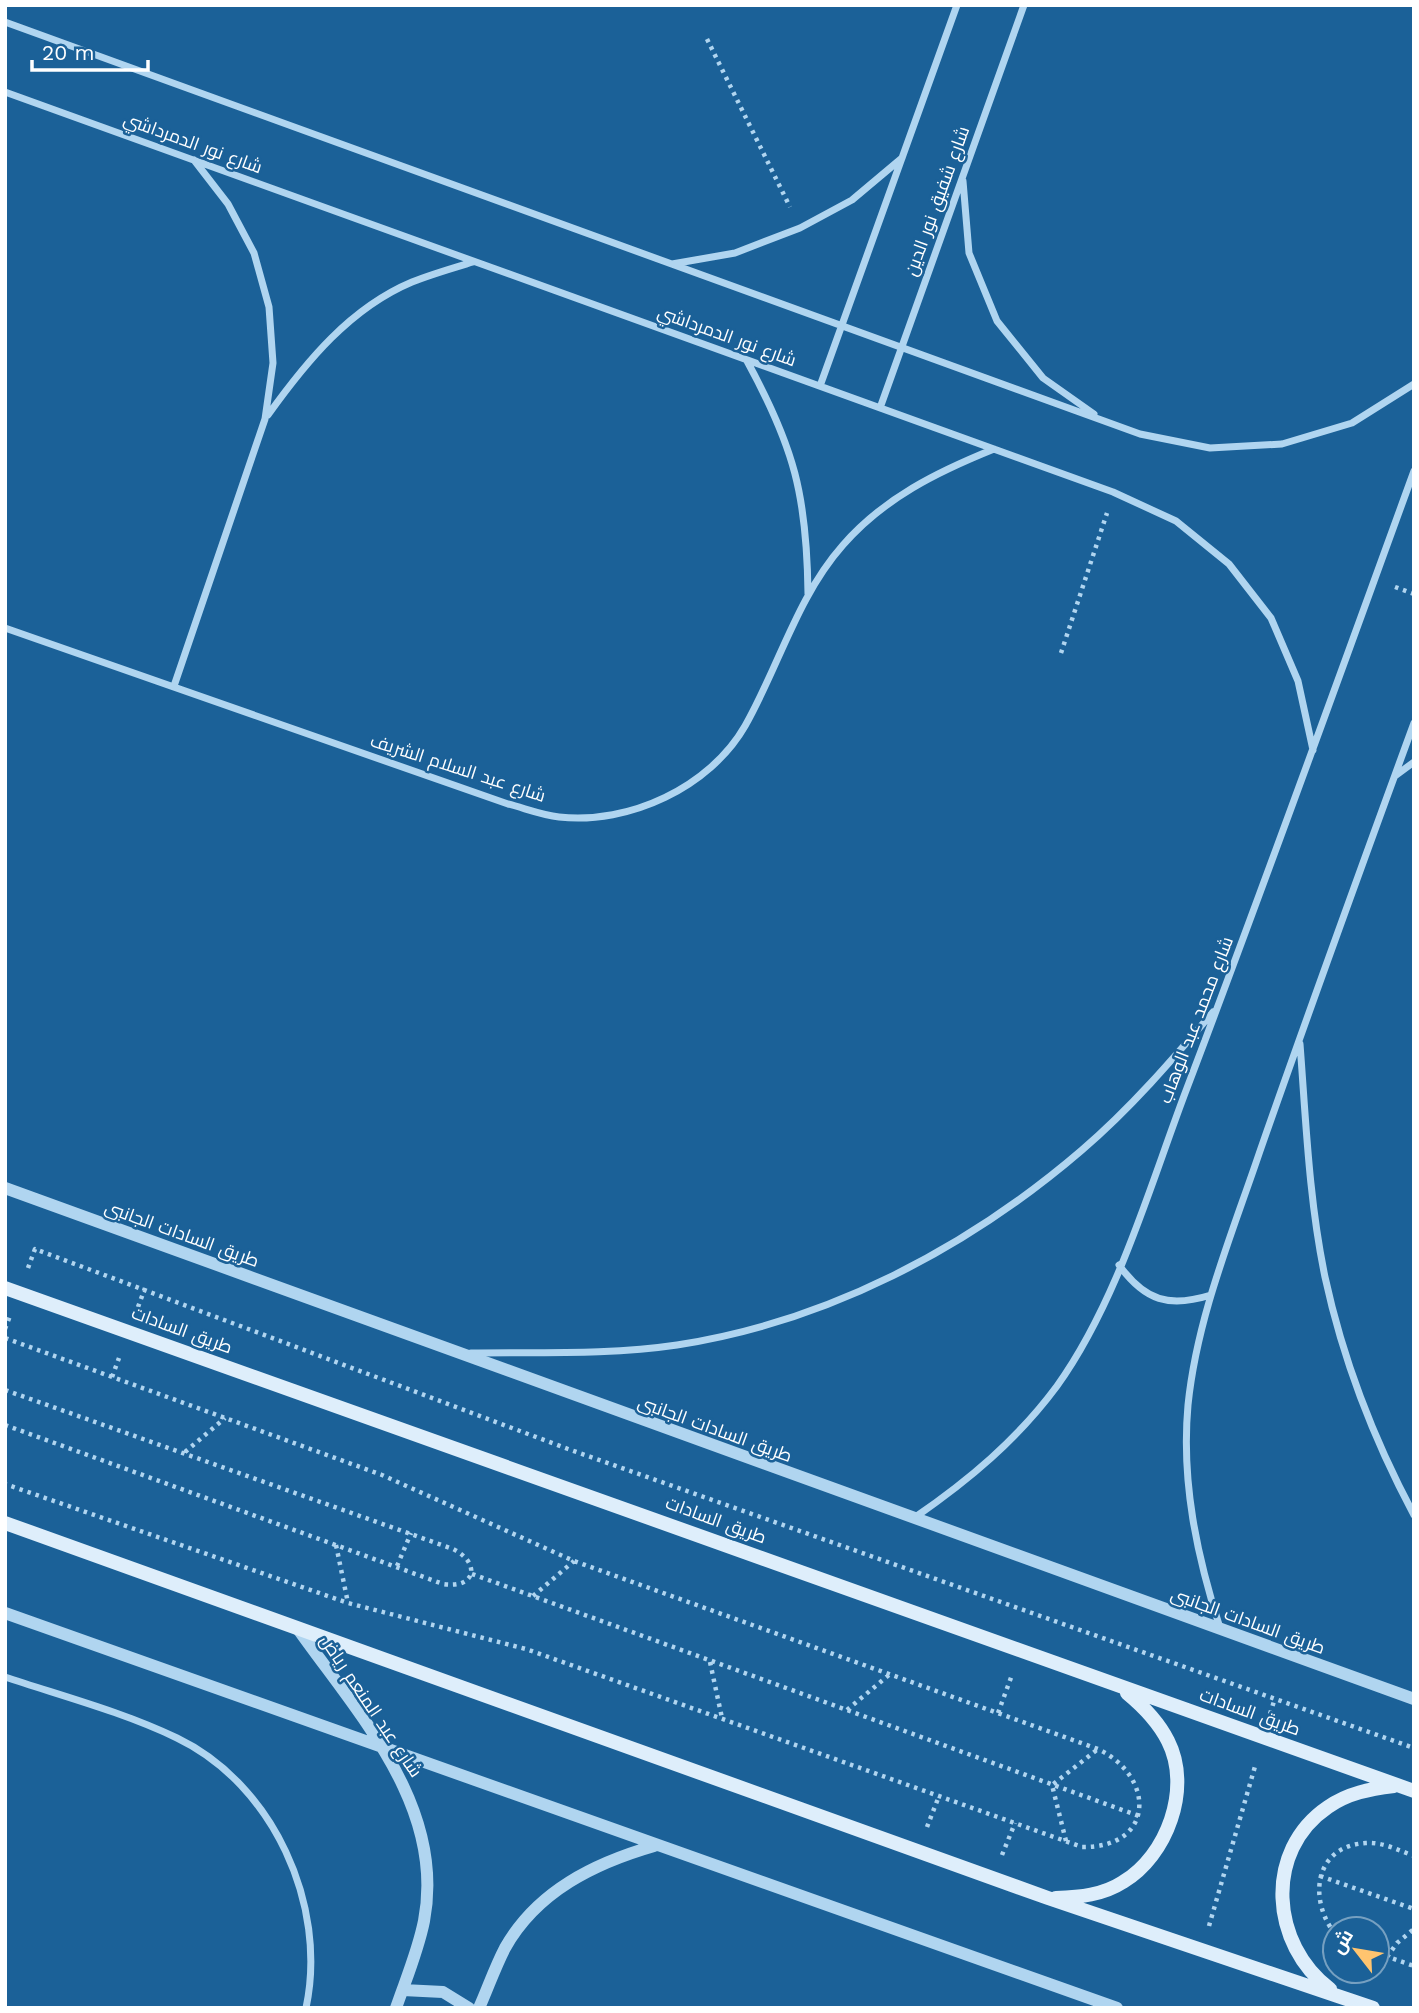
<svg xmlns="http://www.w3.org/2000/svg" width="1419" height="2013" viewBox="0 0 1419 2013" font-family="'Work Sans',Cairo,sans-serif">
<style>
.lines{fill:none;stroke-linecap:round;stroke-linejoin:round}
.path{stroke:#b0d5f0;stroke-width:4.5;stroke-dasharray:3.5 5;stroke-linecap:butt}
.minor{stroke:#b0d5f0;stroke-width:7}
.tertiary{stroke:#b0d5f0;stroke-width:12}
.secondary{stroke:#deeefb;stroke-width:14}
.labels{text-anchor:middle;stroke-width:5;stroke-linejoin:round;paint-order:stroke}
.street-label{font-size:18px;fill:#fff;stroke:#1b6198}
</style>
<rect width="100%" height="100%" fill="#1b6198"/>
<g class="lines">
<path class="path" d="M 707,39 L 790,207
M 1395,587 L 1414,594
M 1061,653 L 1107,513
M 28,1268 L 35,1249 L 568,1449 L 1414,1748
M 138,1307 L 145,1288
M 5,1329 L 10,1316
M 5,1338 L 382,1475 L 574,1561 L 1098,1749 C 1156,1777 1155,1848 1082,1847 L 526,1649 L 348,1603 L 5,1484
M 112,1377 L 119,1358
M 5,1390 L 453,1549 C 481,1563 476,1589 443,1584 L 5,1425
M 185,1452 L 225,1418
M 336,1545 L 348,1603
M 397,1566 L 411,1533
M 472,1574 L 1139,1816
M 533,1596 L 574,1561
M 710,1662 L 722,1718
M 847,1710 L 890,1674
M 998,1713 L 1012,1675
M 1270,1714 L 1275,1698
M 927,1827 L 939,1796
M 1066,1841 L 1052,1785 L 1098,1749
M 1002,1855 L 1015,1823
M 1320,1876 L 1414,1909
M 1209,1926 L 1256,1763
M 1335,1934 C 1308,1899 1314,1846 1366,1843 C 1383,1842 1398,1850 1414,1856
M 1377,1953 L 1414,1966
M 1387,1957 L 1397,1943 L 1414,1929"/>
<path class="minor" d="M 5,22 L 1140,434 L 1210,448 L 1282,444 L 1352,423 L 1414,384
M 5,92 L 1113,492 L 1176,521 L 1229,564 L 1271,618 L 1298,681 L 1313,750
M 963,181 L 969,253 L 997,321 L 1043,378 L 1094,414
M 672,264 L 735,253 L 800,228 L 852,200 L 902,158
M 747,361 C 794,447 807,496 808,594
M 820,386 L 957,5
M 880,408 L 1024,5
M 268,415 C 306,362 350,308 412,282 C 432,274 453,268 473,262
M 5,628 L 508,804 C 524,808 542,815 559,817 C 629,825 710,787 745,726 C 779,666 797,597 843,545 C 884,498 937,472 994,449
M 174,686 L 265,419 L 273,363 L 269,307 L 254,253 L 228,204 L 194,160
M 1395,776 L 1414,762
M 1300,1044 C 1306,1122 1309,1200 1325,1277 C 1343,1360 1374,1440 1414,1515
M 1119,1265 C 1145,1301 1169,1308 1211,1295
M 471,1353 C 539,1352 610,1355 677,1345 C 827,1322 968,1248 1082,1150 C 1131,1108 1172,1060 1213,1012
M 914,1518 C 969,1480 1017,1440 1057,1386 C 1118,1301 1150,1185 1187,1088 C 1265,883 1339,677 1414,471
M 1220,1628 C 1197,1556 1181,1482 1188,1405 C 1197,1317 1232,1234 1260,1151 C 1310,1008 1362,865 1414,723
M 5,1677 C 62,1696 123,1712 177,1738 C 273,1784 328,1905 306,2008"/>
<path class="tertiary" d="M 5,1188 L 1414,1699
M 5,1613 C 377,1742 746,1878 1117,2008
M 298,1629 C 359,1715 446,1807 424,1921 C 418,1951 406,1979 396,2008
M 403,1990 L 443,1992 L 469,2008
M 479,2008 C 488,1988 495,1967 505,1948 C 537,1891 595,1863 654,1846"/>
<path class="secondary" d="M 5,1288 L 1414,1791
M 5,1523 L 1048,1898 L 1373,2008
M 1056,1898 C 1080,1897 1103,1895 1123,1882 C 1167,1856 1192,1788 1168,1741 C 1158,1721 1144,1707 1127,1693
M 1330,1989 C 1271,1945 1263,1851 1328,1807 C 1348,1793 1370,1789 1394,1786"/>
</g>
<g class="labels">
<g class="street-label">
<text transform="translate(193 143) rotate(20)" y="6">شارع نور الدمرداشي</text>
<text transform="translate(937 201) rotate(-70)" y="6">شارع شفيق نور الدين</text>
<text transform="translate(727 336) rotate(20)" y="6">شارع نور الدمرداشي</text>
<text transform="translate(458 768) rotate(18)" y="6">شارع عبد السلام الشريف</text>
<text transform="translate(1196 1020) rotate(-69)" y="6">شارع محمد عبد الوهاب</text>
<text transform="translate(182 1234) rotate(20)" y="6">طريق السادات الجانبى</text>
<text transform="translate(182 1330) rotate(20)" y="6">طريق السادات</text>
<text transform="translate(715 1429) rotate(20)" y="6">طريق السادات الجانبى</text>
<text transform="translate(716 1520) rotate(20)" y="6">طريق السادات</text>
<text transform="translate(1248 1621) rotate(20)" y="6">طريق السادات الجانبى</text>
<text transform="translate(371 1706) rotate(56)" y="6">شارع عبد المنعم رياض</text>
<text transform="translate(1250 1712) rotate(20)" y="6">طريق السادات</text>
</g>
</g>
<rect width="1419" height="2013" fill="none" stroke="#ffffff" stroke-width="14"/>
<g transform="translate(1356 1950) rotate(301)"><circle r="33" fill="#1b6198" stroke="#76a0c1" stroke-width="2"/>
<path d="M0-5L12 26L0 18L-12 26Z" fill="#ffc46f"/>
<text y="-10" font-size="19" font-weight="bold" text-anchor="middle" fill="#ffffff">ش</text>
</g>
<path d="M32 60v10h116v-10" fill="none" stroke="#ffffff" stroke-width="3.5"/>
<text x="42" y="60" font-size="21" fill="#ffffff" stroke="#1b6198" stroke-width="5" paint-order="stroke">20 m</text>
</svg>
